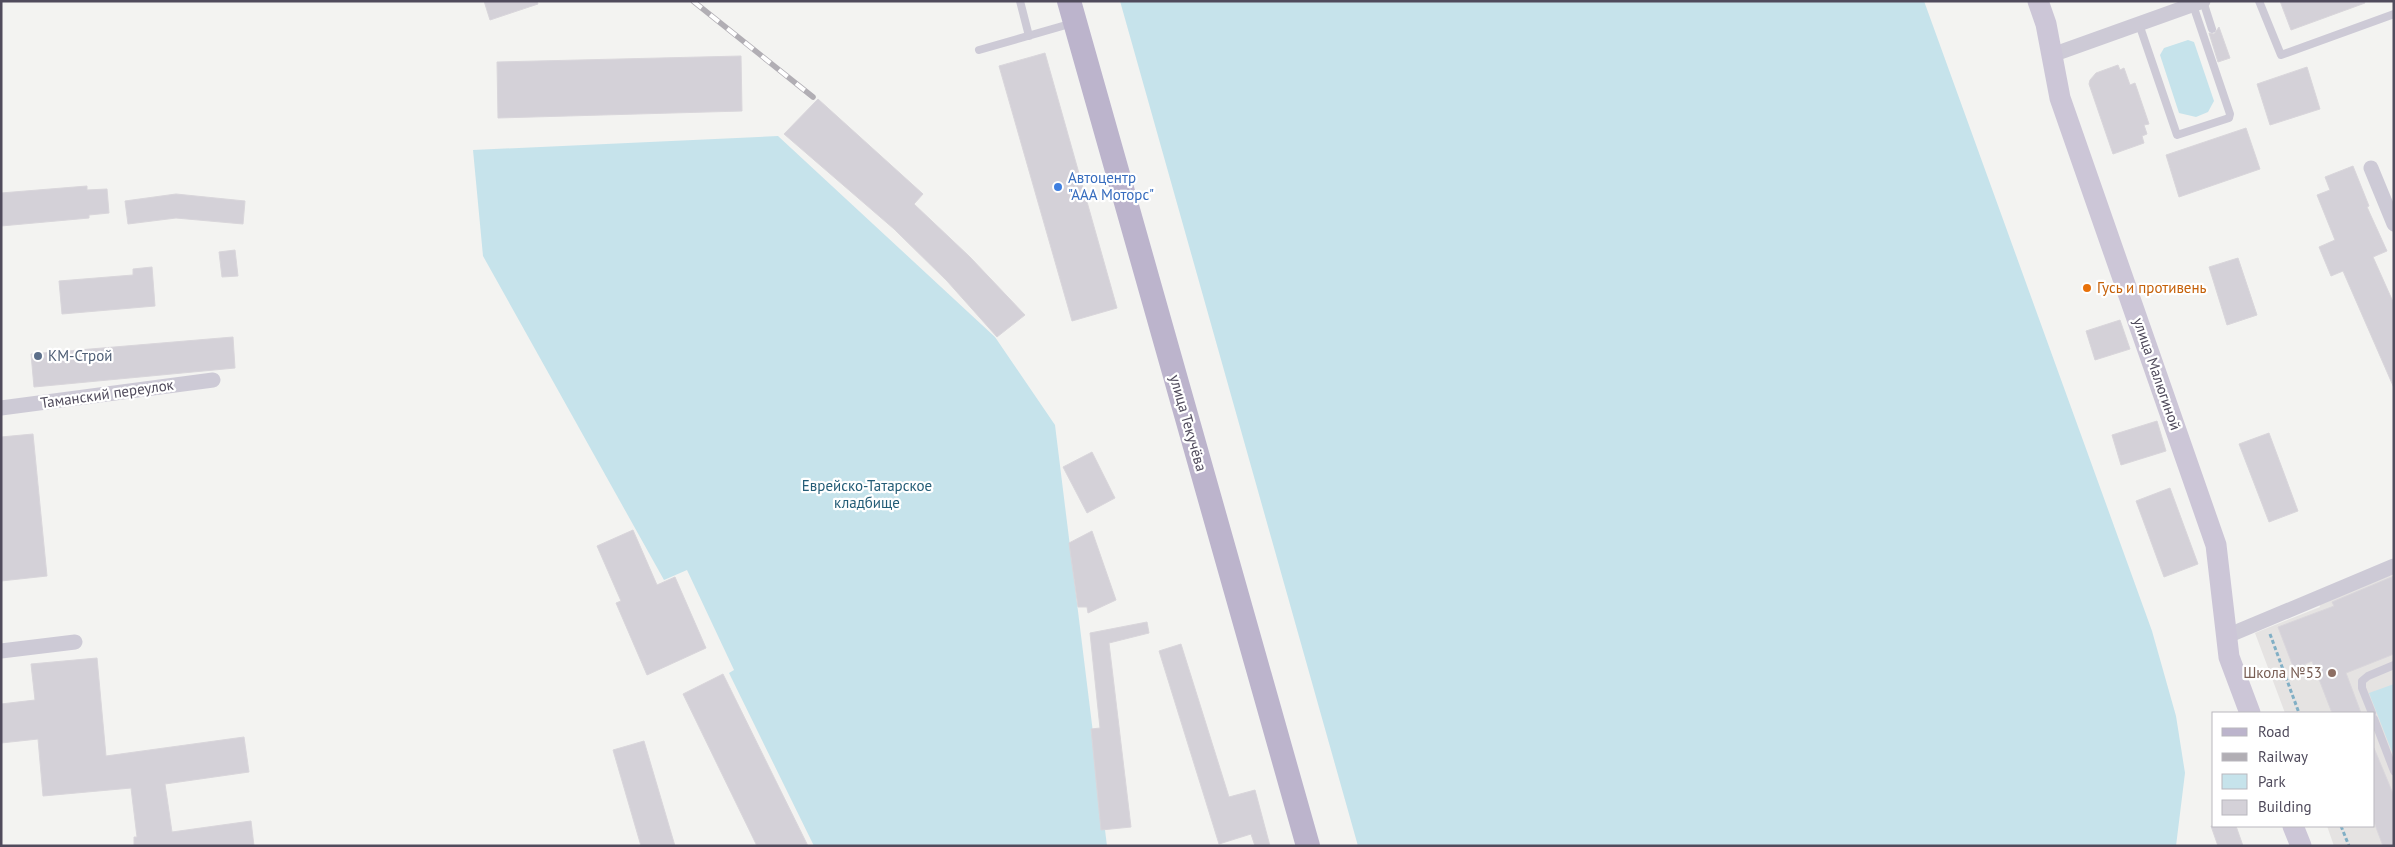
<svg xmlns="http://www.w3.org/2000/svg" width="2395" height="847" viewBox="0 0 2395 847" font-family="'PT Sans',sans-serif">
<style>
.education{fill:#e5e3e2}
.green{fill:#c6e3eb}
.building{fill:#d4d1d8;stroke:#d9d6db}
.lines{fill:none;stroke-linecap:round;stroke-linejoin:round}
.path{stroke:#81afc5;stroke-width:3;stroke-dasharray:4 2.5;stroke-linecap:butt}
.service{stroke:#cdcad6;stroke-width:8}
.minor{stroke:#cdcad6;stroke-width:15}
.secondary{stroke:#ccc6d7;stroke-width:21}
.primary{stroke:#bcb4cc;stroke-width:24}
.rail-casing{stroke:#b1aeb4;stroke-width:5.5}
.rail{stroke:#fff;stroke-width:4;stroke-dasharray:11;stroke-linecap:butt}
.shop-dot{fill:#3f7fe0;stroke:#fff;stroke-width:2}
.food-dot{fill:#e8710a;stroke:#fff;stroke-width:2}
.service-dot{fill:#5c6f8a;stroke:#fff;stroke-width:2}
.education-dot{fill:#8d6e63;stroke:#fff;stroke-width:2}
.labels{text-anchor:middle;stroke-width:4.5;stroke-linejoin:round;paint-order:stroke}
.shop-label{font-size:15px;fill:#366cbe;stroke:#fff;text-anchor:start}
.food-label{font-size:15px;fill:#c56008;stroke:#fff;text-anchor:start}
.service-label{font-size:15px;fill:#4e5e75;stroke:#fff;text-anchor:start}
.street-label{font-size:15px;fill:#504b5c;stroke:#fff}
.park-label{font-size:15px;fill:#235c76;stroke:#fff}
.education-label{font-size:15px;fill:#785e54;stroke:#fff;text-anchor:end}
</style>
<rect width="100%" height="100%" fill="#f3f3f1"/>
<path class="education" d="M 2394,574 L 2394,846 L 2334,846 L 2327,826 L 2374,826 L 2374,713 L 2285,713 L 2255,633 L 2320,607 L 2319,603 Z"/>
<path class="green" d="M 1120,1 L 1924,1 L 2152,631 L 2176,716 L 2185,773 L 2176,846 L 1358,846 Z
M 2188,40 L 2194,42 L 2214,101 L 2208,112 L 2196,117 L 2179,113 L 2160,55 L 2164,48 Z
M 778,136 L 995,337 L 1055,425 L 1107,846 L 814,846 L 729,673 L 734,670 L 687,570 L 664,580 L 483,256 L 473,150 Z
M 2394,684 L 2394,757 L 2369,693 Z"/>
<path class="building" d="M 484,1 L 537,1 L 538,4 L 490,20 Z
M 2280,1 L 2364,1 L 2365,3 L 2291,30 Z
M 2219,27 L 2230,58 L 2218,62 L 2209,33 L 2214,34 Z
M 1045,53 L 1117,308 L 1072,321 L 999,66 Z
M 741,56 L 742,111 L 498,118 L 497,62 Z
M 2118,65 L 2120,70 L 2124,68 L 2130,85 L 2135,83 L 2149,124 L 2144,125 L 2147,134 L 2142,136 L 2144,143 L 2113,154 L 2089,84 L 2090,80 L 2096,73 Z
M 2307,67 L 2320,109 L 2270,125 L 2257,84 Z
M 818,99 L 923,194 L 914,204 L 970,257 L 1025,315 L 997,337 L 947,281 L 894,229 L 784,134 Z
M 2246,128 L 2260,169 L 2179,197 L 2166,155 Z
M 2353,166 L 2369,206 L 2367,207 L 2387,251 L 2373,257 L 2394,304 L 2394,388 L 2343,271 L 2331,276 L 2319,247 L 2335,240 L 2317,195 L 2330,190 L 2325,177 Z
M 87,186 L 87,190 L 107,189 L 109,213 L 89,215 L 89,218 L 1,226 L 1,193 Z
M 176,194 L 245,201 L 243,224 L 176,218 L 128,224 L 125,201 Z
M 235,250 L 238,276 L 222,277 L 219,252 Z
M 2238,258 L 2257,315 L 2227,325 L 2209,267 Z
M 152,267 L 155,306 L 62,314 L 59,281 L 133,275 L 133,269 Z
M 2120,320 L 2130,349 L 2095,360 L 2086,331 Z
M 233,337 L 235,368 L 34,387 L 31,354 Z
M 2157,421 L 2166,451 L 2121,465 L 2112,435 Z
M 2269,433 L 2298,511 L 2269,522 L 2239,444 Z
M 33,434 L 47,576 L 1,581 L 1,437 Z
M 1092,452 L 1115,498 L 1087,513 L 1063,467 Z
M 2170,488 L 2198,564 L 2164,577 L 2136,501 Z
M 633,530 L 657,585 L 675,577 L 706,648 L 647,675 L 616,603 L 621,601 L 597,546 Z
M 1092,531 L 1116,600 L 1088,613 L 1087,607 L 1078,607 L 1069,543 Z
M 2394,576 L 2394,654 L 2346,673 L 2361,713 L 2332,713 L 2312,661 L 2294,669 L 2278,627 L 2334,606 L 2332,602 Z
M 1147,622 L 1149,633 L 1109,643 L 1131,827 L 1101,830 L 1091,729 L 1100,728 L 1090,633 Z
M 1181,644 L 1229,797 L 1255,790 L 1270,846 L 1255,846 L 1251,834 L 1219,844 L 1159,651 Z
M 97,658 L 106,756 L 244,737 L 249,772 L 165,784 L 172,832 L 251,821 L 254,846 L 134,846 L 134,837 L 137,837 L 131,788 L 43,796 L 38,739 L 1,743 L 1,704 L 35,700 L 31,664 Z
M 723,674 L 808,846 L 757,846 L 683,694 Z
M 644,741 L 675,846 L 641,846 L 613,750 Z
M 2374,748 L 2394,796 L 2394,846 L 2383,846 L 2374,822 Z
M 2211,826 L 2236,826 L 2243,846 L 2218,846 Z"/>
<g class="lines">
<path class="path" d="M 2270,634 L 2299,713
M 2341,826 L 2349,846"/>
<path class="service" d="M 1020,1 L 1029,36
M 2203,1 L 2212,29
M 2259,1 L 2281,55 L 2394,14
M 2139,24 L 2177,135 L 2229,118 L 2230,114 L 2193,5
M 979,50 L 1073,23
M 2372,713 L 2362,688 L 2362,681 L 2368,676 L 2394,665
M 2374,719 L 2394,771"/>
<path class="minor" d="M 2052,55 L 2203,1
M 2371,168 L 2394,224
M 1,408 L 213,380
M 2227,636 L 2394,566
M 1,651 L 75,642"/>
<path class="secondary" d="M 2038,1 L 2046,24 L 2060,98 L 2216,545 L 2229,657 L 2250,713
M 2293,826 L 2301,846"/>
<path class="primary" d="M 1069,1 L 1308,846"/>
<g class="rail-casing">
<path id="rail" d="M 693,1 L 813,97"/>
</g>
<use href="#rail" class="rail"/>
</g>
<circle class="shop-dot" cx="1058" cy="187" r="5"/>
<circle class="food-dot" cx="2087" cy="288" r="5"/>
<circle class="service-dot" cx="38" cy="356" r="5"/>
<circle class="education-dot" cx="2332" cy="673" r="5"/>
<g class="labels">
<g class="shop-label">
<text x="1068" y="183">Автоцентр<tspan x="1068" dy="17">"ААА Моторс"</tspan></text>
</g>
<g class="food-label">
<text x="2097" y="293">Гусь и противень</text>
</g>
<g class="service-label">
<text x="48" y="361">КМ-Строй</text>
</g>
<g class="street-label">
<text transform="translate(2157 374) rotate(71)" y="5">улица Малюгиной</text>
<text transform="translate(107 394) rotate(-8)" y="5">Таманский переулок</text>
<text transform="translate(1188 423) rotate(74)" y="5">улица Текучёва</text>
</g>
<g class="park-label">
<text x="867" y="491">Еврейско-Татарское<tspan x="867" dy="17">кладбище</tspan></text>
</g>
<g class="education-label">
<text x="2322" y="678">Школа №53</text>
</g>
</g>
<rect width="2395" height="847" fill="none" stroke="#504b5c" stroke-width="5"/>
<rect x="2212" y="712" width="162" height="115" fill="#ffffff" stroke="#b9b7be"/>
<rect x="2222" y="728" width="25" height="8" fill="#bcb4cc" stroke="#b9b7be"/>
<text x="2258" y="737" font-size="15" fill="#504b5c">Road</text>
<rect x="2222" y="753" width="25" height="8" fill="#b1aeb4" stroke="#b9b7be"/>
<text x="2258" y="762" font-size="15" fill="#504b5c">Railway</text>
<rect x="2222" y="774" width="25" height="15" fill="#c6e3eb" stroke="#b9b7be"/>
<text x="2258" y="787" font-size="15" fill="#504b5c">Park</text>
<rect x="2222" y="800" width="25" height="15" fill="#d4d1d8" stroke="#b9b7be"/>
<text x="2258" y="812" font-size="15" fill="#504b5c">Building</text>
</svg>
